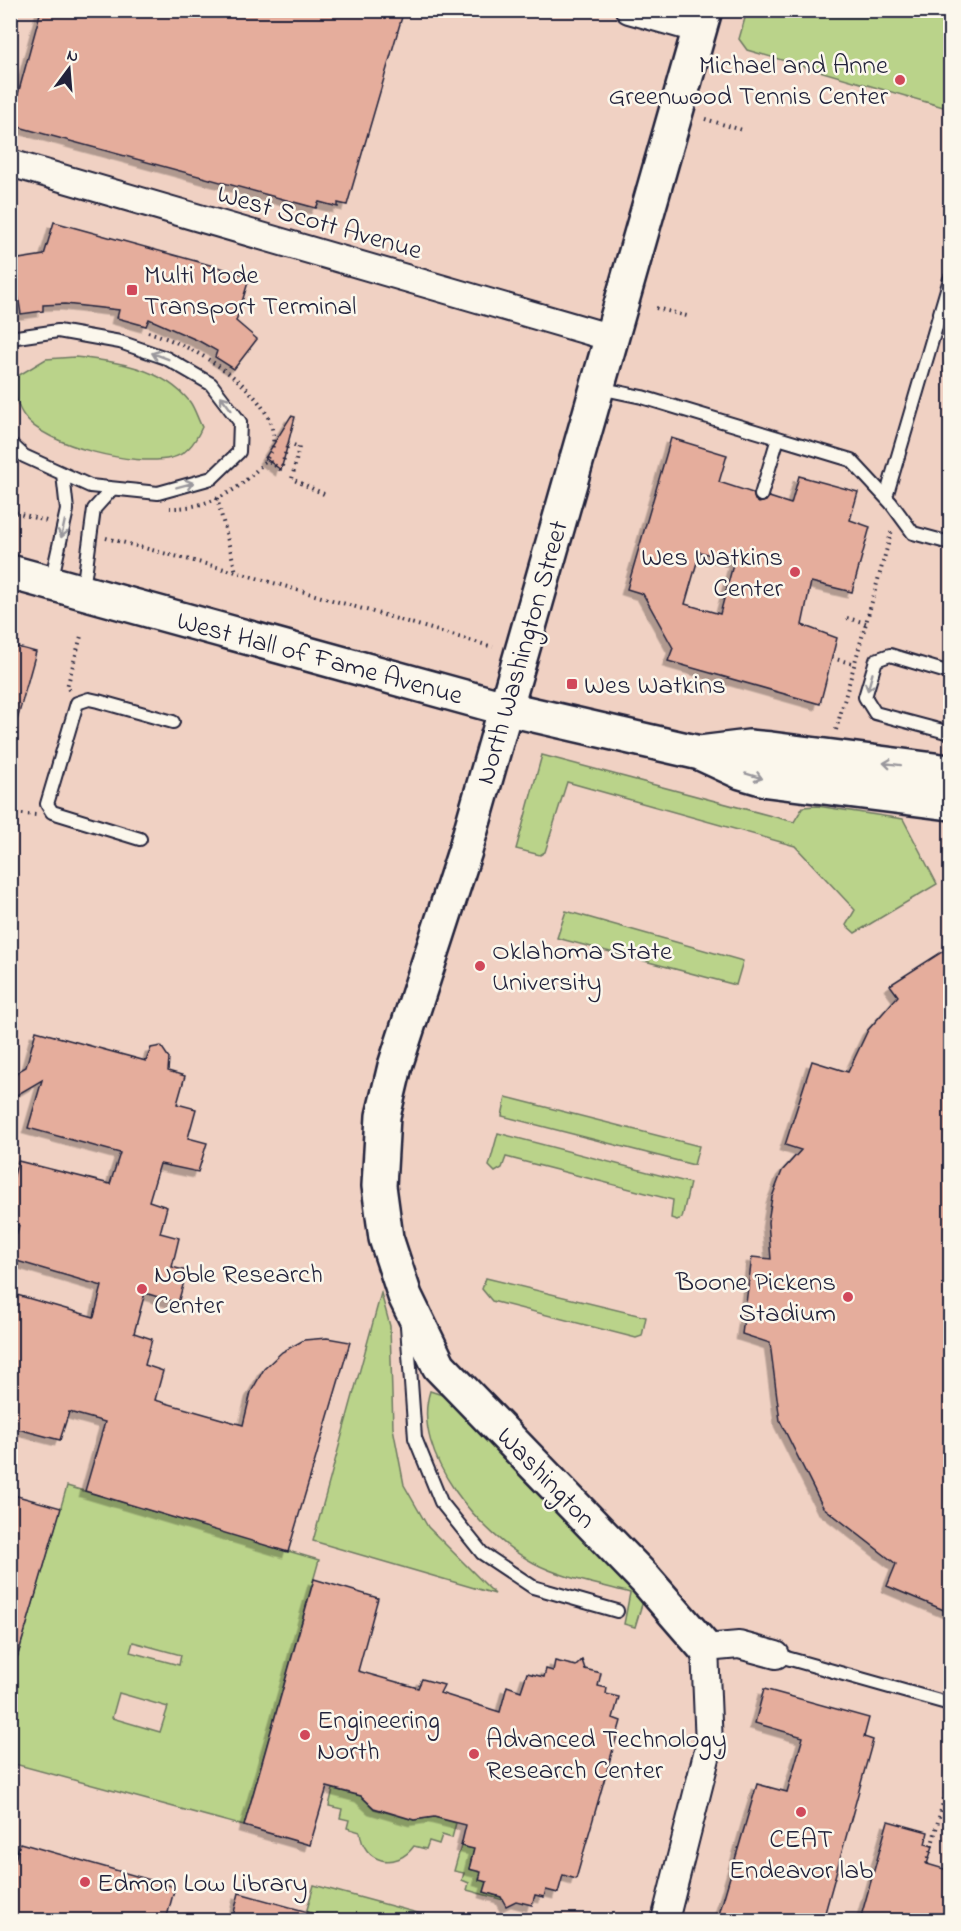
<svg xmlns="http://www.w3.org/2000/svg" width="961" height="1931" viewBox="0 0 961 1931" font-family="'Indie Flower',sans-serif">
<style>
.built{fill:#f0d1c3}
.green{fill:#bad38a;stroke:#6e7a62;stroke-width:1.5;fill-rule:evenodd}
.building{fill:#e5ad9c;stroke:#22223b;stroke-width:1.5;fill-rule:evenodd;filter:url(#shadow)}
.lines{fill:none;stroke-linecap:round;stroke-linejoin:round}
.lane-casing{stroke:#22223b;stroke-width:16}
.street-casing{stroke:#22223b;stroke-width:30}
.secondary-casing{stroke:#22223b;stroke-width:38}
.path{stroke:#22223b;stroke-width:4;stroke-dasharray:1.5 4.5;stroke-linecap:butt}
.lane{stroke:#fbf7ec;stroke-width:12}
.street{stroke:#fbf7ec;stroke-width:26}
.secondary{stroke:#fbf7ec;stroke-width:33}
.oneway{stroke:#99979c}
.poi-dot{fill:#d1495b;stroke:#fbf7ec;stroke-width:2}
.labels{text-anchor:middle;stroke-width:5;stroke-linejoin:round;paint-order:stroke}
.poi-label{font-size:27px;fill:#22223b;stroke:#fbf7ec;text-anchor:start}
.street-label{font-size:27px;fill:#22223b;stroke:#fbf7ec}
</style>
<defs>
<filter id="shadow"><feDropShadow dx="-5.5" dy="5.5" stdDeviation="0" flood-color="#0004"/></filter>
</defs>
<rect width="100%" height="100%" fill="#f4e1d4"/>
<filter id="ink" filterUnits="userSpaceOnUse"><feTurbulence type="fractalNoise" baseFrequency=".0167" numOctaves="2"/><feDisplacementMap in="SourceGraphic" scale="12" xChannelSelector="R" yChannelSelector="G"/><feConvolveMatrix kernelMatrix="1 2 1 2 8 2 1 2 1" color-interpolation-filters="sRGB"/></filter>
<g filter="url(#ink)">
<path class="built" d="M 11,11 L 950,11 L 950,1920 L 11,1920 Z"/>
<path class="green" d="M 747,11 L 950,11 L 950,109 L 747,50 L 739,39 Z
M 75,357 C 116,361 163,368 190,402 C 195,409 198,420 202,427 C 196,441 187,455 171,458 C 136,467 45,446 24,416 C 15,403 15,392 16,377 L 46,359 Z
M 542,755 L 794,822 L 803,807 L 817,806 L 903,819 L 937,884 L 855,933 L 846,925 L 855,910 L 795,846 L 567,782 L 545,852 L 540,855 L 516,849 Z
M 566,911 L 743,961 L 736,985 L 557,938 Z
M 506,1097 L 699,1146 L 694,1165 L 502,1116 Z
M 498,1133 L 690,1183 L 682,1218 L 677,1220 L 671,1218 L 673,1200 L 506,1157 L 502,1168 L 495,1172 L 489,1166 Z
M 486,1278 L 646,1317 L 642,1336 L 636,1338 L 492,1301 L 482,1289 Z
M 381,1293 L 390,1326 L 393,1428 L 404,1485 L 428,1527 L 495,1594 L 313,1541 Z
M 430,1391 L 451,1398 L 643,1601 L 635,1627 L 624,1624 L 630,1593 C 599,1584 562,1578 534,1563 C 482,1536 410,1454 430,1391 Z
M 67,1486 L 319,1560 L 244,1826 L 11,1763 L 10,1682 ZM 133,1642 L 181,1655 L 179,1665 L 130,1652 ZM 119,1693 L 168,1707 L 160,1732 L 112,1718 Z
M 333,1789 L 361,1796 L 374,1809 L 414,1820 L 434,1817 L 456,1823 L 452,1838 L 442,1835 L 439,1844 L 429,1841 L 426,1849 L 414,1846 C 396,1871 363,1863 360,1832 L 347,1828 L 349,1820 L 340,1818 L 342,1809 L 329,1806 Z
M 461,1846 L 474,1849 L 469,1869 L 481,1872 L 487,1882 L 484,1892 L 502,1897 L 503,1900 L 467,1890 L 469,1883 L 462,1880 L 464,1873 L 454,1871 Z
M 314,1885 L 425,1915 L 423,1920 L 304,1920 Z"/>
<path class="building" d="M 41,10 L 404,10 L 347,205 L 338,203 L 338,207 L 319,202 L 316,208 L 15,126 L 18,117 L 12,116 Z
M 54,222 L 250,276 L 236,321 L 257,339 L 234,369 L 215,357 L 217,351 L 199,341 L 149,319 L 146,326 L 117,318 L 119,310 L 65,304 L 43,305 L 43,311 L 21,314 L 14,269 L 19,259 L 44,255 Z
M 291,416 L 295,417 L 281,470 L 265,458 Z
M 671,438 L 727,455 L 719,482 L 753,493 L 755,500 L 759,503 L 766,501 L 769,497 L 791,504 L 799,476 L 858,492 L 850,520 L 870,527 L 852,592 L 811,582 L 802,625 L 837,638 L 820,704 L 668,661 L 673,648 L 643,594 L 627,589 ZM 700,552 L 734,561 L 720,614 L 685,604 Z
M 10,645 L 36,652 L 16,724 L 10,724 Z
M 951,946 L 951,1613 L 887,1586 L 896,1564 L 823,1507 L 780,1421 L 770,1343 L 742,1334 L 752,1257 L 771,1259 L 768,1222 L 772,1197 L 782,1171 L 801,1150 L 785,1145 L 812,1061 L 848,1072 L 868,1030 L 898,996 L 890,985 Z
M 36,1031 L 146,1061 L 151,1048 L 161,1046 L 169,1058 L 168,1071 L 185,1076 L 177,1104 L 196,1109 L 188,1138 L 207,1143 L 198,1172 L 160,1164 L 149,1201 L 167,1207 L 160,1233 L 179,1238 L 172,1267 L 187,1271 L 178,1303 L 145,1293 L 134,1333 L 152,1339 L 145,1365 L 163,1371 L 155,1400 L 243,1425 L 251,1392 L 264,1369 L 282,1352 L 304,1340 L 327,1338 L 350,1342 L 288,1552 L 85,1491 L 105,1422 L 69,1412 L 60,1440 L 10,1427 L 10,1293 L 94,1317 L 102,1286 L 10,1259 L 19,1225 L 10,1223 L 10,1190 L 18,1161 L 110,1184 L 120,1153 L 28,1128 L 42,1080 L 10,1099 L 10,1094 L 17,1072 L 26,1067 Z
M 10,1494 L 61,1508 L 15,1665 L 10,1665 Z
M 314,1579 L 378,1598 L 358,1671 L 418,1688 L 422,1679 L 444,1685 L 440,1693 L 500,1712 L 507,1686 L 521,1691 L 527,1673 L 544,1677 L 546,1669 L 553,1671 L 555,1661 L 576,1666 L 582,1660 L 585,1669 L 601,1673 L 598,1686 L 607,1688 L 606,1694 L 619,1697 L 613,1718 L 621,1721 L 576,1879 L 563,1875 L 558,1893 L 546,1890 L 544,1897 L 535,1895 L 532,1905 L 516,1901 L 506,1906 L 501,1897 L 484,1892 L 487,1882 L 479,1880 L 481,1872 L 469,1869 L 474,1849 L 461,1846 L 466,1825 L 434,1817 L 414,1820 L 374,1808 L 361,1796 L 327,1787 L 310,1845 L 244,1826 Z
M 764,1689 L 869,1718 L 864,1737 L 873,1740 L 823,1920 L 728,1920 L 718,1918 L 757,1784 L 787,1792 L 803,1737 L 755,1723 Z
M 888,1821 L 928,1832 L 925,1844 L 933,1846 L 927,1864 L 951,1871 L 951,1920 L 860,1920 Z
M 20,1843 L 175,1887 L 166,1920 L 10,1920 L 10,1877 Z
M 239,1893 L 319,1915 L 318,1920 L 232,1920 Z"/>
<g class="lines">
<g class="lane-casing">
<path id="lane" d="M 10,338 L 58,331 L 120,342 L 166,358 L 211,384 L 240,422 L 239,452 L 212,478 L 158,493 L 90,486 L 24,456 L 10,443
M 599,388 L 642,397 L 851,460 L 891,503 L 913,533 L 950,543
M 761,495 L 778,438
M 886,497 L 950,279
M 51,582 L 67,510 L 63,474
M 83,590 L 94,509 L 112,489
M 950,673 L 890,655 L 876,660 L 865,697 L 875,713 L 950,733
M 140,839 L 52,812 L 47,804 L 77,703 L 89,699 L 98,701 L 173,722
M 407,1326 L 415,1438 L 441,1502 L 482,1553 L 533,1587 L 617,1611
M 776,1655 L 950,1704"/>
</g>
<g class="street-casing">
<path id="street" d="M 629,10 L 700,30
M 10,163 L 612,338
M 665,1920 L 709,1746 L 705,1648 L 739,1645 L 776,1655"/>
</g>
<g class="secondary-casing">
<path id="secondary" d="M 10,572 L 504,708 L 700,753 L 741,772 L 768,780 L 950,803
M 700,753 L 749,747 L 771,749 L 950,772
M 705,1648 L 646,1580 L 439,1366 L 405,1296 L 386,1238 L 379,1186 L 383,1116 L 395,1066 L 465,851 L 705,10"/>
</g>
<path class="path" d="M 705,119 L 742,130
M 656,308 L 687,316
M 148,332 C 189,343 280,393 273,445 C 271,458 255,472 245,481 C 226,498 196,509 170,508
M 265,458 L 281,470 L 288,443 L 299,447 L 292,479 L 326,495
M 217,498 L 236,572
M 10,511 L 50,522
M 106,538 L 236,572 L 493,647
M 847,618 L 866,623
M 832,658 L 854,664
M 69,690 L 67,687 L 81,636
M 836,730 L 892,530
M 10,813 L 36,815
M 927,1864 L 950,1775"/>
<use href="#lane" class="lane"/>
<use href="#street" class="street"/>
<use href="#secondary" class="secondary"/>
</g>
<defs><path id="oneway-shaft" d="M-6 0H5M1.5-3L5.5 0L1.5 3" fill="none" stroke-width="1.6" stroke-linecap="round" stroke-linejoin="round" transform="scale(1.5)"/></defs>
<g class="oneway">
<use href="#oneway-shaft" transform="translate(160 356) rotate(-159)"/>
<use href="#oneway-shaft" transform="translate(226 403) rotate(-127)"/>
<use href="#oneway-shaft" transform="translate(185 485) rotate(-15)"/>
<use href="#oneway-shaft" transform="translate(63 529) rotate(102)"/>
<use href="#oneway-shaft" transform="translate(870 682) rotate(106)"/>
<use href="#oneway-shaft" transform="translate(892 764) rotate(-173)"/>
<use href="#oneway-shaft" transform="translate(754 776) rotate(17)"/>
</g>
</g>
<g class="poi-dot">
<circle cx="900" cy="80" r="6"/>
<rect x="126" y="284" width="12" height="12" rx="3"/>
<circle cx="795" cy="572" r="6"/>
<rect x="566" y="678" width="12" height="12" rx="3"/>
<circle cx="480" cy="966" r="6"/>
<circle cx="142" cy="1289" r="6"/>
<circle cx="848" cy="1297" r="6"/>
<circle cx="305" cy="1735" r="6"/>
<circle cx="474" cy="1754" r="6"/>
<circle cx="801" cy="1812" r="6"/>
<circle cx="85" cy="1882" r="6"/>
</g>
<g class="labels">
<g class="poi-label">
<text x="888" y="73" text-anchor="end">Michael and Anne<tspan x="888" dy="31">Greenwood Tennis Center</tspan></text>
<text x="144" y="283">Multi Mode<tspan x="144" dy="31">Transport Terminal</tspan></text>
<text x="783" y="565" text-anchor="end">Wes Watkins<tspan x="783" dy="31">Center</tspan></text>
<text x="584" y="693">Wes Watkins</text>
<text x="492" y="959">Oklahoma State<tspan x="492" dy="31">University</tspan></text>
<text x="154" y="1282">Noble Research<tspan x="154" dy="31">Center</tspan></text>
<text x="836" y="1290" text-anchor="end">Boone Pickens<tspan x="836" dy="31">Stadium</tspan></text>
<text x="317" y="1728">Engineering<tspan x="317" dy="31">North</tspan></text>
<text x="486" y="1747">Advanced Technology<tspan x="486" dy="31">Research Center</tspan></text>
<text x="801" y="1847" text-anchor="middle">CEAT<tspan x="801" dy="31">Endeavor lab</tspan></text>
<text x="97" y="1891">Edmon Low Library</text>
</g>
<g class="street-label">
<text transform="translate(320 221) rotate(16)" y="9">West Scott Avenue</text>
<text transform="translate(521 652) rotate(-74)" y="9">North Washington Street</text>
<text transform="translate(320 657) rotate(15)" y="9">West Hall of Fame Avenue</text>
<text transform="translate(547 1477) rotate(46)" y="9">Washington</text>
</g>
</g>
<rect width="961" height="1931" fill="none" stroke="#fbf7ec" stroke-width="36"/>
<rect x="18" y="18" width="925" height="1895" fill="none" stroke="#22223b" stroke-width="2" filter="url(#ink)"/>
<g transform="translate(69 69) rotate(16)" stroke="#fbf7ec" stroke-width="4.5" paint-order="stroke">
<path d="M0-4.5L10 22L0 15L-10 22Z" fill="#22223b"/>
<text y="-9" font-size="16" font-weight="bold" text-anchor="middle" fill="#22223b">N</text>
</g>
</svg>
